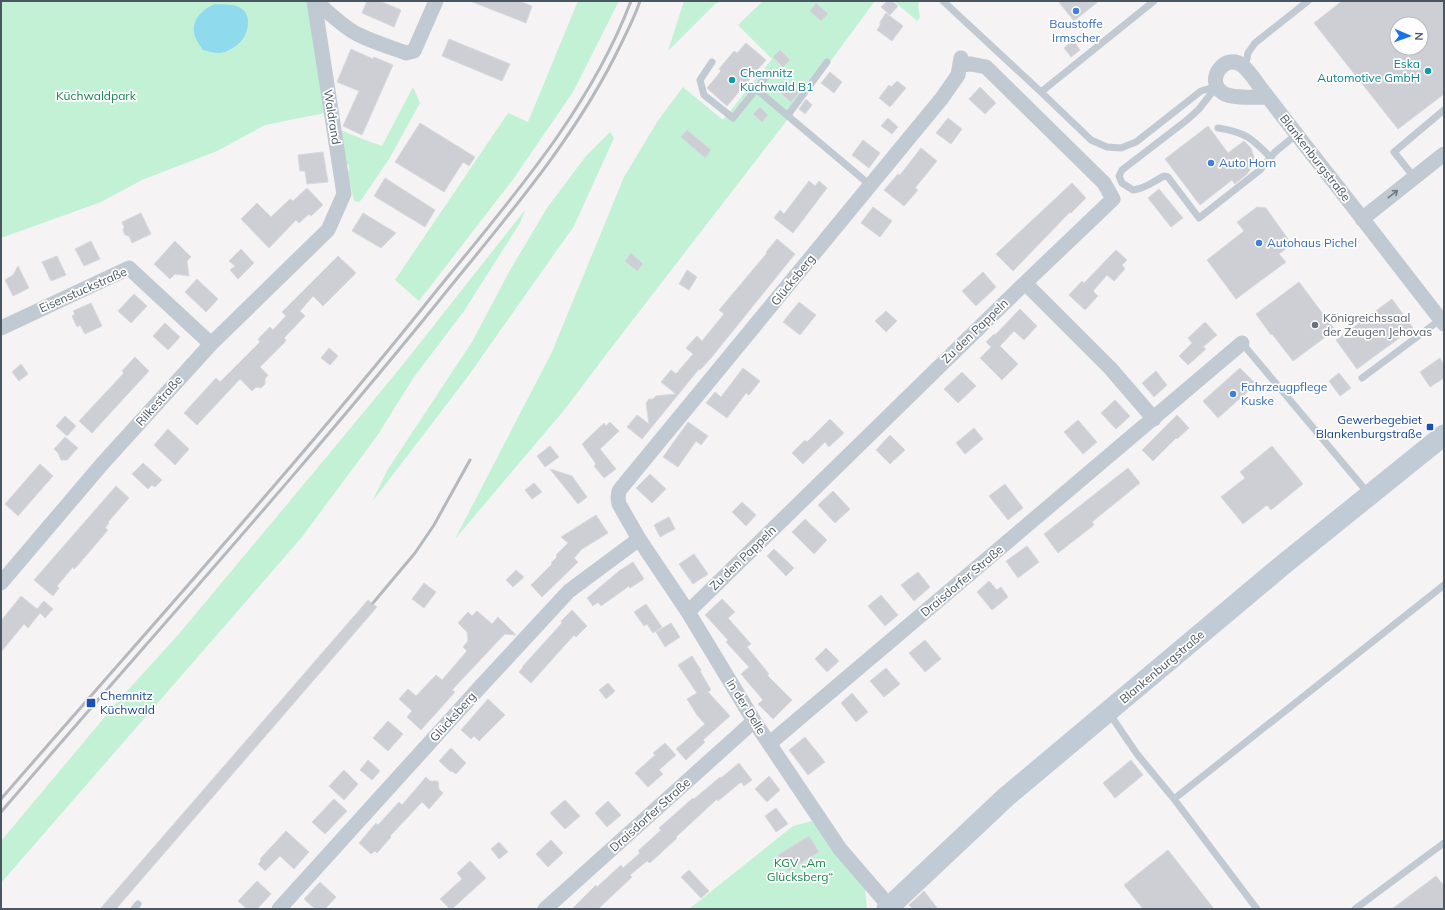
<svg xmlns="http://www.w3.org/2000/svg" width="1445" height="910" viewBox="0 0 1445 910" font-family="Mulish,sans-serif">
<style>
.green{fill:#c3f1d5}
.water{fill:#90daee}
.building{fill:#cdcfd5;stroke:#d7d9de;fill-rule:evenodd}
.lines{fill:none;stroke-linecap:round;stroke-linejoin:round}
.service{stroke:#c1cad2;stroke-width:7}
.minor{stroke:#c1cad2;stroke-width:15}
.secondary{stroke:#c1cbd6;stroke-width:21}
.rail{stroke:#b5b8bd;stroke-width:3}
.oneway{stroke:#6e7983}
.shop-dot{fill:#3f7fe0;stroke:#fff;stroke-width:1.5}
.culture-dot{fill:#0f9aa8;stroke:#fff;stroke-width:1.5}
.worship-dot{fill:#6b7280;stroke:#fff;stroke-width:1.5}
.transit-dot{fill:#1a4fb4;stroke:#fff;stroke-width:1.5}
.labels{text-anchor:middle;stroke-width:3.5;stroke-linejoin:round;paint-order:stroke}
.shop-label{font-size:12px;fill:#366cbe;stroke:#fff;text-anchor:start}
.culture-label{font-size:12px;fill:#0d838f;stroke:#fff;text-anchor:end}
.park-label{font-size:12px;fill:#17864f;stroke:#fff}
.street-label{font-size:12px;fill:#4a5661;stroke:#fff}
.worship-label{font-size:12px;fill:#5b616d;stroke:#fff;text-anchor:start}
.transit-label{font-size:12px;fill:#164399;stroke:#fff;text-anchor:end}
</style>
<rect width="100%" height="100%" fill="#f5f3f3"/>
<path class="green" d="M 1,1 L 312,1 L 330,112 L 265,125 L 217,151 L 142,180 L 101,202 L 1,238 Z
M 578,1 L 619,1 L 573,92 L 514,178 L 419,301 L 395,280 L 508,113 L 528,122 Z
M 684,1 L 722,1 L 715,4 L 668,51 Z
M 763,1 L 875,1 L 781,128 L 608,352 L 565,409 L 455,539 L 552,352 L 624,177 L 657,122 L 683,87 L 723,120 L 772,59 L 738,25 Z
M 894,1 L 919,1 L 918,7 L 920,17 L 917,21 Z
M 413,87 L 420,103 L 389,159 L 362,199 L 359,202 L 354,201 L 348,174 L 349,166 L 344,161 L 338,129 L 365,140 L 382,146 Z
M 610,132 L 614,138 L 574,226 L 466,379 L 372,502 L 388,469 L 472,342 L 509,272 L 547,208 L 586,156 Z
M 525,210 L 520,223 L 464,311 L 414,377 L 377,436 L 302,537 L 1,883 L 1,841 L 119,700 L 178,635 L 329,454 L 401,367 Z
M 812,821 L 865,888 L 867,909 L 689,909 L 793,826 Z"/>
<path class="water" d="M 215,4 C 223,5 235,3 242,9 C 251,15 249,32 242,40 C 239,44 232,49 227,51 C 220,55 211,52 203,50 C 201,47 198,43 196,39 C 189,23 200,10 215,4 Z"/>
<path class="building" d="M 367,1 L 380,1 L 401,10 L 394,27 L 362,13 Z
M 470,1 L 519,1 L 532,6 L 526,23 Z
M 887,1 L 892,1 L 898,6 L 890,15 L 881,7 Z
M 1058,1 L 1099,1 L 1074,21 Z
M 1342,1 L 1444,1 L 1444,94 L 1398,129 L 1314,23 ZM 1397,24 L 1421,24 L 1421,48 L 1397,48 Z
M 816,3 L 828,14 L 821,21 L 810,11 Z
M 886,13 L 903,26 L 892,41 L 877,30 L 880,26 L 880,22 Z
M 449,39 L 510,64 L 502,81 L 442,56 Z
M 1073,40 L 1080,50 L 1071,57 L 1064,48 Z
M 746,43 L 766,60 L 727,106 L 707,88 L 721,71 L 719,69 L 734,51 L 737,53 Z
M 351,49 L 373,59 L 374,57 L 393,65 L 362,135 L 343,126 L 359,91 L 337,82 Z
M 780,50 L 790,60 L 783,67 L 773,57 Z
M 830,72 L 842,82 L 834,93 L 821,83 Z
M 786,80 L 799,92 L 791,102 L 777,90 Z
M 897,81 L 906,88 L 890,107 L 879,98 L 889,85 L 891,87 Z
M 980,87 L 996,103 L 985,114 L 969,99 Z
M 806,99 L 812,105 L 805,114 L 799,109 Z
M 760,107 L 768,115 L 762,122 L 753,114 Z
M 888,118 L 898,127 L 892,134 L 881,126 Z
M 948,118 L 962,129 L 951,144 L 936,133 Z
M 420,123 L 475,157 L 469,166 L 463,162 L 444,192 L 395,162 Z
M 1208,126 L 1228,153 L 1244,141 L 1251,148 L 1254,157 L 1252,167 L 1247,174 L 1235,184 L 1232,180 L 1200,205 L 1165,159 Z
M 687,130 L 711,150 L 705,158 L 681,137 Z
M 863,140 L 880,153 L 869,168 L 852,155 Z
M 921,148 L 937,161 L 915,188 L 918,190 L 904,206 L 884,190 L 898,174 L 900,175 Z
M 323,152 L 328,182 L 307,184 L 305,171 L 300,171 L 298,155 Z
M 385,178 L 435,210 L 425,227 L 374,196 Z
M 809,181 L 815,186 L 819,181 L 827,188 L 793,233 L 774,218 L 780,210 L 784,214 Z
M 1072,183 L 1086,198 L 1071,213 L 1070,212 L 1013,271 L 996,254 Z
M 307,188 L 323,205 L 311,216 L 309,214 L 299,223 L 296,220 L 269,248 L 241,219 L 257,203 L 271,217 L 290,199 L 293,201 Z
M 1159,189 L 1183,218 L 1171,227 L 1148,198 Z
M 873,207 L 892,221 L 880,237 L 861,223 Z
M 1257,207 L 1266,208 L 1288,239 L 1288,247 L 1279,254 L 1286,262 L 1236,299 L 1207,260 L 1244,231 L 1237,222 Z
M 141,213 L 151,234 L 132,243 L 129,236 L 125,235 L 123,230 L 124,227 L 122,222 Z
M 363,213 L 396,233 L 381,248 L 352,231 Z
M 777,239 L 795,254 L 711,358 L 700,370 L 699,369 L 642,439 L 627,427 L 637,415 L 649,424 L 646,403 L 649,399 L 653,399 L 656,396 L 676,394 L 661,382 L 671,370 L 676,374 L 693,354 L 686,348 L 697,336 L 702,341 L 724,314 L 719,310 L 767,253 L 766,252 Z
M 91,241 L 100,259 L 84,266 L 75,249 Z
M 175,241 L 191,257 L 187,261 L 189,276 L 175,274 L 170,279 L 154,264 Z
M 241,249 L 254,263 L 238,279 L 230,270 L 235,266 L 229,261 Z
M 1116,250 L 1127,260 L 1122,265 L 1125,269 L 1114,281 L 1107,275 L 1093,291 L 1098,296 L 1085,310 L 1069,295 L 1082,281 L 1084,283 Z
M 631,253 L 643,264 L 637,271 L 625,261 Z
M 57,256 L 66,275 L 51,281 L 42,262 Z
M 338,256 L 356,273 L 323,306 L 313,296 L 300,311 L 305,316 L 284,338 L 286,340 L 285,342 L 260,367 L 268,375 L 265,379 L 265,384 L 261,388 L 256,387 L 252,391 L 240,379 L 197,425 L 184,413 L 216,378 L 220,382 L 260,342 L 258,339 L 270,327 L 273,330 L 286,316 L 282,312 Z
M 18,266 L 29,288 L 13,296 L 5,280 L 13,275 Z
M 687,270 L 697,277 L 689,290 L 679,284 Z
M 983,272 L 996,287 L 976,306 L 962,291 Z
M 197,279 L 218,299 L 206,312 L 185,292 Z
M 1299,282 L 1335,330 L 1293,361 L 1272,334 L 1271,335 L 1256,314 Z
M 134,294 L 147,306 L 131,323 L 118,311 Z
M 1392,299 L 1413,328 L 1357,369 L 1336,340 Z
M 799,302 L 816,315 L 800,335 L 783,322 Z
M 91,303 L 102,326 L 85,334 L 80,325 L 77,327 L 72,316 L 75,314 L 73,311 Z
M 1020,309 L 1037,326 L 1024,340 L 1014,331 L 1000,346 L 1018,364 L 1002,380 L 980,358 L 991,347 L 986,342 L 994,334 L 995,335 Z
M 886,311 L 897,321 L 886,332 L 875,321 Z
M 1205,322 L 1217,335 L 1203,347 L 1206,349 L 1188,365 L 1179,356 L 1192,343 L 1188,338 Z
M 165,323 L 180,337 L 168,350 L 153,336 Z
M 329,348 L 338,356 L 330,365 L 321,358 Z
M 135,357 L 149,371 L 92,433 L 79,421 L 124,373 L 122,371 Z
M 1440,358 L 1444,365 L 1444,378 L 1430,387 L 1420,372 Z
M 21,364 L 28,374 L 19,381 L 12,372 Z
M 743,368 L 760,381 L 749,395 L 746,393 L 727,418 L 706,403 L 715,392 L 721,397 Z
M 1240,368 L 1256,384 L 1218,418 L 1203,401 Z
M 1156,371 L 1167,385 L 1154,397 L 1142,383 Z
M 962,372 L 976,386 L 958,403 L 944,389 Z
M 1339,373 L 1351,388 L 1340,396 L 1329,381 Z
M 1115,400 L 1130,416 L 1116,429 L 1101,413 Z
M 1177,415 L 1189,428 L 1177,439 L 1176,438 L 1153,461 L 1142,450 Z
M 65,416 L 76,426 L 67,436 L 56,426 Z
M 830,419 L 844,433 L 829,447 L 825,442 L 803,464 L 792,453 L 805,440 L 807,442 Z
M 1078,420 L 1097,442 L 1083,454 L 1064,432 Z
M 610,422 L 619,431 L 600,449 L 616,469 L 604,478 L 594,466 L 596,464 L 582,444 L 604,423 L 606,426 Z
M 688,422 L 708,436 L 701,445 L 696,441 L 678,467 L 663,457 Z
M 974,428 L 983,439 L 965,454 L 956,443 Z
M 168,429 L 189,449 L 175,465 L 154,445 Z
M 890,435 L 905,450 L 890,464 L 876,450 Z
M 65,437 L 78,448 L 67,460 L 61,460 L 58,453 L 54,449 Z
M 550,446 L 559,457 L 545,467 L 537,456 Z
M 1272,446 L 1303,484 L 1271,510 L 1267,505 L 1243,524 L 1221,497 L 1245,478 L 1240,472 Z
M 143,463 L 162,480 L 155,487 L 152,485 L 148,489 L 132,474 Z
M 40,464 L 53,476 L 18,516 L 5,504 Z
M 1128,468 L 1140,483 L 1092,522 L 1094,525 L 1058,553 L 1044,534 Z
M 550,469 L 572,476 L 587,497 L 578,504 Z
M 650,474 L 666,489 L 652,503 L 636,488 Z
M 534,483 L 542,492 L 532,499 L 525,490 Z
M 1005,484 L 1023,508 L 1008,520 L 989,496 Z
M 116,486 L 129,498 L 108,522 L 109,523 L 105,528 L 108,530 L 78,565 L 74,569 L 73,567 L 57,586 L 59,588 L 53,596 L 34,580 Z
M 833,491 L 850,509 L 835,523 L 818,505 Z
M 742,502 L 756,515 L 746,526 L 732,512 Z
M 596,515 L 608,533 L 582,549 L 574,558 L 578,562 L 542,597 L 531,585 L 552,564 L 551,563 L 557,557 L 556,555 L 568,543 L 561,537 Z
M 669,517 L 675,529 L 660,537 L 654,525 Z
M 805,519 L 827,540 L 814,554 L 792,532 Z
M 1027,546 L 1039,562 L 1018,578 L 1006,561 Z
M 774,549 L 794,568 L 786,576 L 767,556 Z
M 694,554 L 708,574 L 693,584 L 679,564 Z
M 633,562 L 644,579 L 630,588 L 629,586 L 601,606 L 598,602 L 593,606 L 587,598 L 619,571 Z
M 516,570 L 524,577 L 513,587 L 506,580 Z
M 918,572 L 930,587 L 914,601 L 901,585 Z
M 989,581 L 997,590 L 1001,587 L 1008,597 L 992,610 L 977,592 Z
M 424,583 L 436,592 L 424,608 L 412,599 Z
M 881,595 L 898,615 L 885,626 L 868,606 Z
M 21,596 L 37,609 L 44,601 L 53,609 L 45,618 L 40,613 L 28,628 L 24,624 L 1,652 L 1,621 Z
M 722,599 L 735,612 L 728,618 L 751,644 L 747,647 L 769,674 L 767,675 L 792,700 L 773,719 L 758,704 L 763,700 L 741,674 L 749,667 L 726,642 L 728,640 L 705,615 Z
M 368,600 L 377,607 L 116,909 L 100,909 Z
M 646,604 L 662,627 L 653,633 L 647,624 L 644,626 L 634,612 Z
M 572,610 L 587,626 L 576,637 L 574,635 L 531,683 L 519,672 L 523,667 L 523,666 L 562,623 L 561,621 Z
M 477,611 L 492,624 L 498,617 L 516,635 L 505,634 L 498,641 L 452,690 L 455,692 L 421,730 L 407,717 L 412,711 L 399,699 L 408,689 L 416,696 L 436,675 L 442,680 L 467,651 L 463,647 L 468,641 L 467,632 L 458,623 L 468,612 L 472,616 Z
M 671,623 L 680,637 L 665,647 L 656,632 Z
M 925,640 L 941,659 L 925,672 L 909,653 Z
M 826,648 L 839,661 L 827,672 L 815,659 Z
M 692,656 L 701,670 L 700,671 L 711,690 L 708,692 L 730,716 L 703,740 L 705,742 L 686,760 L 676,749 L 705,724 L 697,715 L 687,699 L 697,693 L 678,665 Z
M 886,668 L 900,684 L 884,697 L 870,681 Z
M 608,683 L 615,691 L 606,699 L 599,690 Z
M 852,693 L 868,712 L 856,722 L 841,703 Z
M 488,699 L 505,715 L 479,741 L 474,736 L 471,739 L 461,730 Z
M 388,721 L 403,734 L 388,751 L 373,738 Z
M 805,737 L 825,762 L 808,775 L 789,750 Z
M 665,743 L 676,755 L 659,770 L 663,774 L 648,787 L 635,773 L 655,755 L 653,753 Z
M 451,748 L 466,763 L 456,774 L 452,771 L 451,772 L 439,761 Z
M 368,760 L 380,771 L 372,780 L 360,770 Z
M 1131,760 L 1143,775 L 1115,798 L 1103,783 Z
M 739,763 L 752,780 L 744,786 L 741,782 L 718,801 L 717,799 L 676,837 L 677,838 L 650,863 L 647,861 L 630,875 L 632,877 L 598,909 L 572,909 L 596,885 L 597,887 L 621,865 L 623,868 L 640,853 L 638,851 L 661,830 L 659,828 L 693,798 L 694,799 L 720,777 L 721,778 Z
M 344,770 L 358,784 L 344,800 L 329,786 Z
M 769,776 L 780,790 L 767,802 L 755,789 Z
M 426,777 L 430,781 L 438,781 L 439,789 L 443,793 L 429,809 L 422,802 L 390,836 L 391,837 L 377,853 L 375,851 L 371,854 L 359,843 L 376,823 L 378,825 L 399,802 L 402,805 Z
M 334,799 L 347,811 L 325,834 L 312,822 Z
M 565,800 L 580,816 L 565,829 L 550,813 Z
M 608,801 L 621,815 L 607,827 L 595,813 Z
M 776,808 L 788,824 L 776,832 L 765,816 Z
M 286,831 L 309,852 L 294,869 L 280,856 L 265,871 L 258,864 L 261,861 L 260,859 Z
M 809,836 L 819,852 L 788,871 L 778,855 Z
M 551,840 L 563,853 L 548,867 L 536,854 Z
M 499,842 L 508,852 L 499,859 L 491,849 Z
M 1168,850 L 1214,909 L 1143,909 L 1124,885 Z
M 470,861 L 486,878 L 452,909 L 450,909 L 440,899 L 462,879 L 457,873 Z
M 689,870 L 709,891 L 701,898 L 681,877 Z
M 1436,876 L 1444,886 L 1444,909 L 1392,909 Z
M 257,881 L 271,894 L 257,909 L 247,909 L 238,901 Z
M 320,882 L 336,897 L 325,909 L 315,909 L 304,899 Z
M 924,891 L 938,909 L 913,909 L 909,905 Z"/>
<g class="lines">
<path class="service" d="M 943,1 L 1041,92
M 1154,1 L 1041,92 L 1091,140 L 1107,147 L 1121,148 L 1136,142 L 1201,91 L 1217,86
M 712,62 L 700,80 L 704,95 L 733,118 L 770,72
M 1245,68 L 1248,53 L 1255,43 L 1308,1
M 1217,86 L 1199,109 L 1187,120 L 1122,170 L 1119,176 L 1122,183 L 1133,190 C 1147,188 1152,182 1164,176 L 1168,177 L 1199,218 L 1260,170 L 1275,152 L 1297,134
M 756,89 L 870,185
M 788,115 L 827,62
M 1218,128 C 1245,132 1252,138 1271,158
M 1414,177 L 1394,152 L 1444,110
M 1242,343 L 1368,493
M 1362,378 L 1441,319
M 1109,713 L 1137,754 L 1174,799 L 1257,909
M 1174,799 L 1444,585
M 134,909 L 138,904
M 1355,909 L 1444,843"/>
<path class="minor" d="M 316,1 C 329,13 342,26 357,34 C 373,42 390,47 406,53 L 414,51 L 436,1
M 1268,97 C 1256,97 1232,99 1223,93 C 1204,81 1225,51 1243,66 C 1249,71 1255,80 1260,87 C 1273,104 1287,122 1301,140 C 1349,201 1396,262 1444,324
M 1362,219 L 1444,154
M 1025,283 L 1111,369 L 1154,419
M 1,328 L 129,268 L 211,344
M 1,583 L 102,464 L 211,344 L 328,230 L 344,194 L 314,1
M 688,612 L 1025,283 L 1113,199 L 1104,183 L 986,67 L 971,64 L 960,65
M 770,743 L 1242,343
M 890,907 L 840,849 L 754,721 L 688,612 L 639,539 L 619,504 L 618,497 L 619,491 L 622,487 L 942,98 L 958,75 L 961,58
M 279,909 L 481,686 L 569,591 L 639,539
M 545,909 L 754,721"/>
<path class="secondary" d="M 887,909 L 1006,797 L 1284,564 L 1444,435"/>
<path class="rail" d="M 373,603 L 415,553 L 434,525 L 470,460
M 1,799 C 143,635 289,474 425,305 C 501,210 587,117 631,1
M 1,812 C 147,642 297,476 438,302 C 504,220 575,140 621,44 C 628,30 635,16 640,1"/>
</g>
<defs><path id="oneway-shaft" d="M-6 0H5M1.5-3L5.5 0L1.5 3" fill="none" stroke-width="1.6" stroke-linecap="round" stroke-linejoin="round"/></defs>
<use class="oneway" href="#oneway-shaft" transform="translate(1393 194) rotate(-38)"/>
<g class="shop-dot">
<circle cx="1076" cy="11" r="4"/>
<circle cx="1211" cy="163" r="4"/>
<circle cx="1259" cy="243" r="4"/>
<circle cx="1233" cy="394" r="4"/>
</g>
<g class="culture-dot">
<circle cx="1428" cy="71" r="4"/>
<circle cx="732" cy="80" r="4"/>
</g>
<circle class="worship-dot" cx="1315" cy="325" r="4"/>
<g class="transit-dot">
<rect x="1426" y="423" width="8" height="8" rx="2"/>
<rect x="86" y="698" width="10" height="10" rx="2"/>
</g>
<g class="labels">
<g class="shop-label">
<text x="1076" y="28" text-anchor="middle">Baustoffe<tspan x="1076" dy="14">Irmscher</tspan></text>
<text x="1219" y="167">Auto Horn</text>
<text x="1267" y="247">Autohaus Pichel</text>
<text x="1241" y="391">Fahrzeugpflege<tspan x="1241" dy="14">Kuske</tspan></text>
</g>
<g class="culture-label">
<text x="1420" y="68">Eska<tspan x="1420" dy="14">Automotive GmbH</tspan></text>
<text x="740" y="77" text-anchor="start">Chemnitz<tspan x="740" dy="14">Küchwald B1</tspan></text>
</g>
<g class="park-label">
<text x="96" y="100">Küchwaldpark</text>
<text x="800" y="867">KGV „Am<tspan x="800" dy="14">Glücksberg“</tspan></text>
</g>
<g class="street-label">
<text transform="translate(332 117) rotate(81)" y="4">Waldrand</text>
<text transform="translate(1315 158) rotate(52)" y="4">Blankenburgstraße</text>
<text transform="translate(793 280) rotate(-51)" y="4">Glücksberg</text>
<text transform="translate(83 290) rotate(-24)" y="4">Eisenstuckstraße</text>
<text transform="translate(975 331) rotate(-44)" y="4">Zu den Pappeln</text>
<text transform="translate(159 401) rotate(-48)" y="4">Rilkestraße</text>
<text transform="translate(743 558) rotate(-44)" y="4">Zu den Pappeln</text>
<text transform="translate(962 581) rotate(-40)" y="4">Draisdorfer Straße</text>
<text transform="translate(1162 667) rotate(-40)" y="4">Blankenburgstraße</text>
<text transform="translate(746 707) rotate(58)" y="4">In der Delle</text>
<text transform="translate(453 717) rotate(-48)" y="4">Glücksberg</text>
<text transform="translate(650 815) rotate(-42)" y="4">Draisdorfer Straße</text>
</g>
<g class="worship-label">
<text x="1323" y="322">Königreichssaal<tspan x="1323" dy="14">der Zeugen Jehovas</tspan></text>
</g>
<g class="transit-label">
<text x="1422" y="424">Gewerbegebiet<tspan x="1422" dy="14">Blankenburgstraße</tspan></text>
<text x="100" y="700" text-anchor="start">Chemnitz<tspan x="100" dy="14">Küchwald</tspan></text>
</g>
</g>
<rect width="1445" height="910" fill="none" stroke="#4a5661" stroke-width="4"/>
<g transform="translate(1409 36) rotate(92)"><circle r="19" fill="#ffffff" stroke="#b7bbc0"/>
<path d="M0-3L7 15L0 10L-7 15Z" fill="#1a73e8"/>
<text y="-6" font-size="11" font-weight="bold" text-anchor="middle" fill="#4a5661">N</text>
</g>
</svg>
